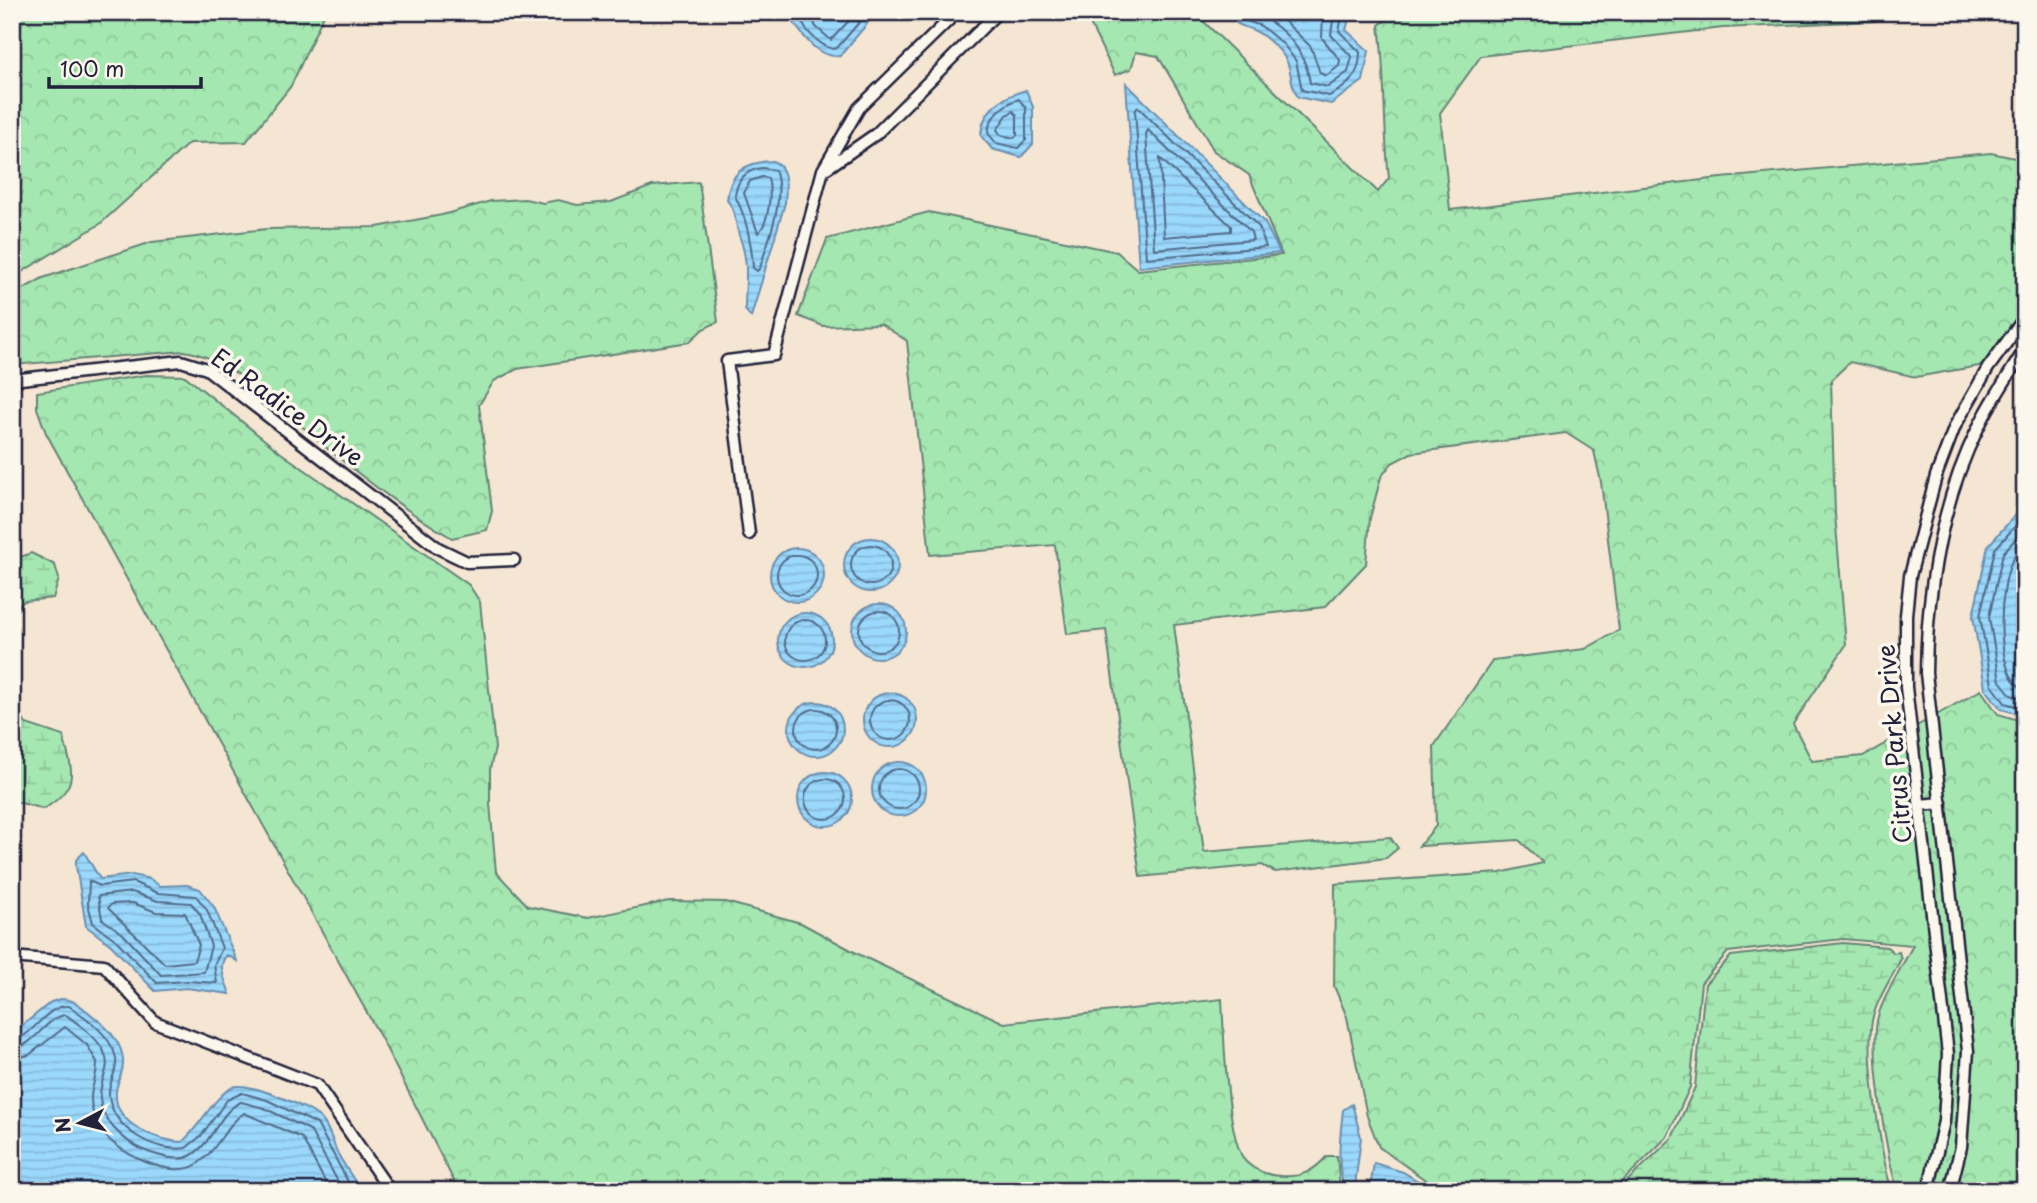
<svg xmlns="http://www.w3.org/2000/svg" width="2037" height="1203" viewBox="0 0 2037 1203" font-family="'Playpen Sans',sans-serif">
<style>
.forest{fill:url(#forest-crowns);stroke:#648476;stroke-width:2}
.wetland{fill:url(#wetland-marsh);stroke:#648476;stroke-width:2}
.water{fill:url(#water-rules);stroke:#6a8faf;stroke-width:2}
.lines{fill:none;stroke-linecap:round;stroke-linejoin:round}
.shore{stroke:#526b88;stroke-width:2}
.minor-casing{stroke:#22223b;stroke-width:15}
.minor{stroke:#fbf7ec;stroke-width:10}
.labels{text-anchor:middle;stroke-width:7;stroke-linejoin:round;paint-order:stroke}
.street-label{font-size:24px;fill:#22223b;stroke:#fbf7ec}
</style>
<defs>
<pattern id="forest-crowns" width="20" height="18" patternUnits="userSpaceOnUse" patternTransform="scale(1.75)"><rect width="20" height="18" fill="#a5e7b1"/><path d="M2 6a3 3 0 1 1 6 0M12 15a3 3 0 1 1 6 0" fill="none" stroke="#8ec699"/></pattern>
<pattern id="wetland-marsh" width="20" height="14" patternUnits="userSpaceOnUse" patternTransform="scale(1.75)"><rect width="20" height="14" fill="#a5e7b1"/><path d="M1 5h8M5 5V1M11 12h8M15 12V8" fill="none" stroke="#8ec699"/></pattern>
<pattern id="water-rules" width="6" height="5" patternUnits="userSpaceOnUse" patternTransform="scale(1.75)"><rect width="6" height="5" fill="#9ad8fc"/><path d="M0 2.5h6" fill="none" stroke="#84b9d9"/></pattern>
</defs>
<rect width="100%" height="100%" fill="#f5e5d3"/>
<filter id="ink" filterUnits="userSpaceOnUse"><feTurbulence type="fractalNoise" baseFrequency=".0143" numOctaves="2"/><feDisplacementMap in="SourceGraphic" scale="14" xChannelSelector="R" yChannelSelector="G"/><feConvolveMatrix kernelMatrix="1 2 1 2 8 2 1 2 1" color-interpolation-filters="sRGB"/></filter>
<g filter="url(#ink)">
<path class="forest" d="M 12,12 L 325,12 L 291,86 L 246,142 L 189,143 L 100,224 L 12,278 Z
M 1084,12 L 1194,12 L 1378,192 L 1389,178 C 1383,127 1386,76 1379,25 L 1398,12 L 1900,12 L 1873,21 L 1723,28 L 1481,56 L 1440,113 L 1450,210 L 1711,179 L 1991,153 L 2025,160 L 2025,334 L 2021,332 L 1979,366 L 1916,377 L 1850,362 L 1831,380 L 1835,514 L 1846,645 L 1793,724 L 1812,761 L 1863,756 L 1981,690 L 1998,714 L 2025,722 L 2025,1191 L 1898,1191 C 1886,1158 1868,1045 1879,1013 C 1887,990 1902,967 1913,945 L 1843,939 L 1728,952 L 1701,983 L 1690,1087 L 1667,1137 L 1618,1186 L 1606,1191 L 1441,1191 L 1379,1147 L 1367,1116 L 1347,1017 L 1334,986 L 1335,884 L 1500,873 L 1543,863 L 1519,840 L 1419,846 L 1436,826 L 1434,746 L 1493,660 L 1585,649 L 1619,630 L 1601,482 L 1594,451 L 1566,433 L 1411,453 L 1392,463 L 1381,477 L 1370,518 L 1366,564 L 1325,607 L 1174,625 L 1204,852 L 1390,837 L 1398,848 L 1386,858 L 1275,872 L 1262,865 L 1140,877 L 1106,630 L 1067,634 L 1055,545 L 930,555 L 907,341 L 881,324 L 823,326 L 798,316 L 827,239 L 929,212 L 1117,252 L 1138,270 L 1282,255 L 1249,175 L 1214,151 L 1158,56 L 1136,52 L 1131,69 L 1115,75 Z
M 699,182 L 718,322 L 703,329 L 689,342 L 517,369 L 494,381 L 479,405 L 492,511 L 487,530 L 452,538 C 408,513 369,482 329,450 C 290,418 235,358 184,351 L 12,365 L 12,295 L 43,278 L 152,242 L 267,229 L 377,227 L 442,215 L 491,201 L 525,199 L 543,203 L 558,200 L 577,205 L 611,202 L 652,186 Z
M 146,375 L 185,376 L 281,453 L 469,585 L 480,602 L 495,748 L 490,769 L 490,804 L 496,872 L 528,906 L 588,918 L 669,901 L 726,902 L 801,923 L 862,956 L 1004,1023 L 1222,999 C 1224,1032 1226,1140 1246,1162 C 1255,1171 1269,1175 1280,1176 C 1301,1178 1314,1171 1327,1156 L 1337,1156 L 1340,1191 L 459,1191 L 381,1038 L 46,433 L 37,408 L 37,392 Z"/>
<path class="wetland" d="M 31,553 L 55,565 L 59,579 L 53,598 L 24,601 L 12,612 L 12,560 Z
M 12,703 L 26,724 L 63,736 C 73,773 80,786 44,809 L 17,802 L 12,797 Z
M 1843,943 L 1887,947 L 1894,953 L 1899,952 L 1901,959 C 1892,977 1880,994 1874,1013 C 1863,1044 1881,1158 1892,1191 L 1617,1191 L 1672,1138 L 1695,1087 L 1705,984 L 1731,956 Z"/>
<path class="water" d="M 793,12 L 877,12 L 840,56 C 817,58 804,37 792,20 Z
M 1226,12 L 1351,12 L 1346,30 L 1369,51 L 1363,81 L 1331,104 L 1298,97 C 1287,80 1295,66 1278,49 C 1272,43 1264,35 1257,32 C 1243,25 1234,26 1226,12 Z
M 1126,83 L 1265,223 L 1280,253 L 1139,267 Z
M 1026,90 L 1033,107 L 1033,144 L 1021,157 L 992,149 L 981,136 C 982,109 1002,97 1026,90 Z
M 773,161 C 789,168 786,188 785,203 L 751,317 L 745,310 C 745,279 750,265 739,235 C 734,221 737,212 727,200 C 730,172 745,162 773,161 Z
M 2025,504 L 2025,716 L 2001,709 L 1985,688 L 1973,616 L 1988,546 Z
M844 565a27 27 0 1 1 54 0a27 27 0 1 1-54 0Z
M770 575a27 27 0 1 1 54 0a27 27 0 1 1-54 0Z
M852 631a27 27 0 1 1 54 0a27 27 0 1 1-54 0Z
M778 640a27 27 0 1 1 54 0a27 27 0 1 1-54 0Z
M863 720a27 27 0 1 1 54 0a27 27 0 1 1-54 0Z
M789 729a27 27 0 1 1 54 0a27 27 0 1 1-54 0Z
M872 789a27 27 0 1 1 54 0a27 27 0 1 1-54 0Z
M798 799a27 27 0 1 1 54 0a27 27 0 1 1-54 0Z
M 84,852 L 100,879 L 132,875 L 150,879 L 160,886 L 187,885 L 200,889 L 214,907 L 237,961 L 227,955 C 216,966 226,981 230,994 L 187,988 L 155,991 L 111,945 L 86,926 L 76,866 L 76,860 Z
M 61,999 C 75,999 83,1008 93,1016 C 107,1027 122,1042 123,1060 C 124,1073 117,1080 116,1092 C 113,1124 157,1141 182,1142 C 199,1128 215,1095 233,1087 C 247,1081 313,1108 322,1120 C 330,1129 333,1144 338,1154 C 345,1167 354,1179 361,1191 L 54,1191 L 12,1187 L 12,1034 L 51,1002 Z
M 1352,1104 L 1361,1137 L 1355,1186 L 1370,1188 L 1374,1163 L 1403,1172 L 1426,1186 L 1427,1191 L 1345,1191 C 1336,1167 1340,1136 1343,1110 Z"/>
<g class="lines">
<path class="shore" d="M 800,12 C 799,27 819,45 833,49 L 837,48 L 868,12
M 809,12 L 816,27 L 831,40 L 857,12
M 1234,12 L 1238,18 L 1261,26 L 1284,45 L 1296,61 L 1302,90 L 1329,96 C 1349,86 1360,75 1360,52 L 1339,31 L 1343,12
M 1249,12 C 1282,23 1305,49 1310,83 L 1328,87 L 1348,72 L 1352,57 L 1331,35 L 1334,12
M 1275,12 L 1311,47 L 1320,73 L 1326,76 L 1339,66 L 1340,60 L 1322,38 L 1323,12
M 1019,99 L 1026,108 L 1026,140 L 1018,148 L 996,143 L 988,133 C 989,116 1004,104 1019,99 Z
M 1138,107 L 1259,227 L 1266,247 L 1146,258 L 1135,111 Z
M 1013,111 L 1017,115 L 1017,135 L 1014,138 L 1001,135 L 997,130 L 1007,115 Z
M 1148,130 L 1251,232 L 1253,240 L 1154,249 L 1146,134 Z
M 1160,158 L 1231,226 L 1231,231 L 1164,237 Z
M 762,168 L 775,170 C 786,200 768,239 760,268 L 757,271 L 753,268 C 752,244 746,216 735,196 C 737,180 745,170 762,168 Z
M 762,177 L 768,178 C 772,193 769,223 758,233 L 744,193 L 750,181 Z
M 2025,515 L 1995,549 L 1980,616 L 1992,685 L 2005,703 L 2025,709
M 2025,528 L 2003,553 L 1989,617 L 2000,681 L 2011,695 L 2025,700
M 2025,544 C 2021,548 2017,552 2014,557 C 1999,581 1992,678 2025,689
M851 565a20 20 0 1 1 40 0a20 20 0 1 1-40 0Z
M777 575a20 20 0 1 1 40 0a20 20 0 1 1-40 0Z
M859 631a20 20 0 1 1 40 0a20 20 0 1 1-40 0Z
M785 640a20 20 0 1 1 40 0a20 20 0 1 1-40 0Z
M870 720a20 20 0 1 1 40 0a20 20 0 1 1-40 0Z
M796 729a20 20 0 1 1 40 0a20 20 0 1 1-40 0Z
M879 789a20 20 0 1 1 40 0a20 20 0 1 1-40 0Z
M805 799a20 20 0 1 1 40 0a20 20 0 1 1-40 0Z
M 89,881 L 100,886 L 133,882 L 158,893 L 196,896 L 207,910 L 222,948 L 214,965 L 217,983 L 187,981 L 157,983 L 116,940 L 93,923 L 88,904 Z
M 132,892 L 158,901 L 191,903 L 200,914 L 211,946 L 204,972 L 161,975 L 122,933 L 102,919 L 98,896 Z
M 133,903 L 156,912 L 185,913 L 199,945 L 194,961 L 165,964 L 108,908 L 111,904 Z
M 12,1040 C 35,1037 44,1005 69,1006 C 87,1018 111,1035 116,1058 C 118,1072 108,1082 109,1095 C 111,1128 154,1153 186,1148 L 201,1136 L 227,1100 L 242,1093 L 267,1100 L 317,1124 L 353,1191
M 12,1049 C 35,1047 45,1017 66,1015 C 80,1025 97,1037 104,1052 C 111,1066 103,1075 101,1088 C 94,1117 125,1143 148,1152 C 160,1156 179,1162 190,1156 C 213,1144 219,1111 241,1102 L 264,1108 L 310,1130 L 343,1191
M 12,1059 L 29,1055 L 65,1027 L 87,1045 L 97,1062 C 97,1087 85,1088 95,1120 C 104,1148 169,1181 196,1165 C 217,1152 225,1125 244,1113 L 302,1138 L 330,1191"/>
<g class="minor-casing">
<path id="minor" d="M 827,168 L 876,134 L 998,12
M 12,380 L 181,361 L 207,369 L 438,548 L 467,562 L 514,560
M 749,534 L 727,361 L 774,355 L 823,170 L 859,108 L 957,12
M 1920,805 L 1941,803
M 12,957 L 104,965 L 155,1022 L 317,1085 L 390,1191
M 1928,1191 L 1944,1121 L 1948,1054 L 1906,687 L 1906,615 L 1910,576 L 1936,476 L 1955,426 L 1988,368 L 2025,317
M 1950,1191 L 1961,1147 L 1968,1051 L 1926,673 C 1927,588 1940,505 1978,428 C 1991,401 2009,375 2025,349"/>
</g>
<use href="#minor" class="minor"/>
</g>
</g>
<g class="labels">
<g class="street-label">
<text transform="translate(287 408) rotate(36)" y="8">Ed Radice Drive</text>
<text transform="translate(1895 744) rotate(-95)" y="8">Citrus Park Drive</text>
</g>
</g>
<rect width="2037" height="1203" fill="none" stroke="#fbf7ec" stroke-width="42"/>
<rect x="21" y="21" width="1995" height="1161" fill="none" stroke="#22223b" stroke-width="2.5" filter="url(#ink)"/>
<g transform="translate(80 1123) rotate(263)" stroke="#fbf7ec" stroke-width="5" paint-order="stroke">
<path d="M0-5L12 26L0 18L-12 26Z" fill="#22223b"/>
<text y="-10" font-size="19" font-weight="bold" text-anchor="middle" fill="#22223b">N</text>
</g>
<path d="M49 77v10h152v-10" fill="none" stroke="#22223b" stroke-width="3.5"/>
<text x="60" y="77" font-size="21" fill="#22223b" stroke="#fbf7ec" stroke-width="5" paint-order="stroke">100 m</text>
</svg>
